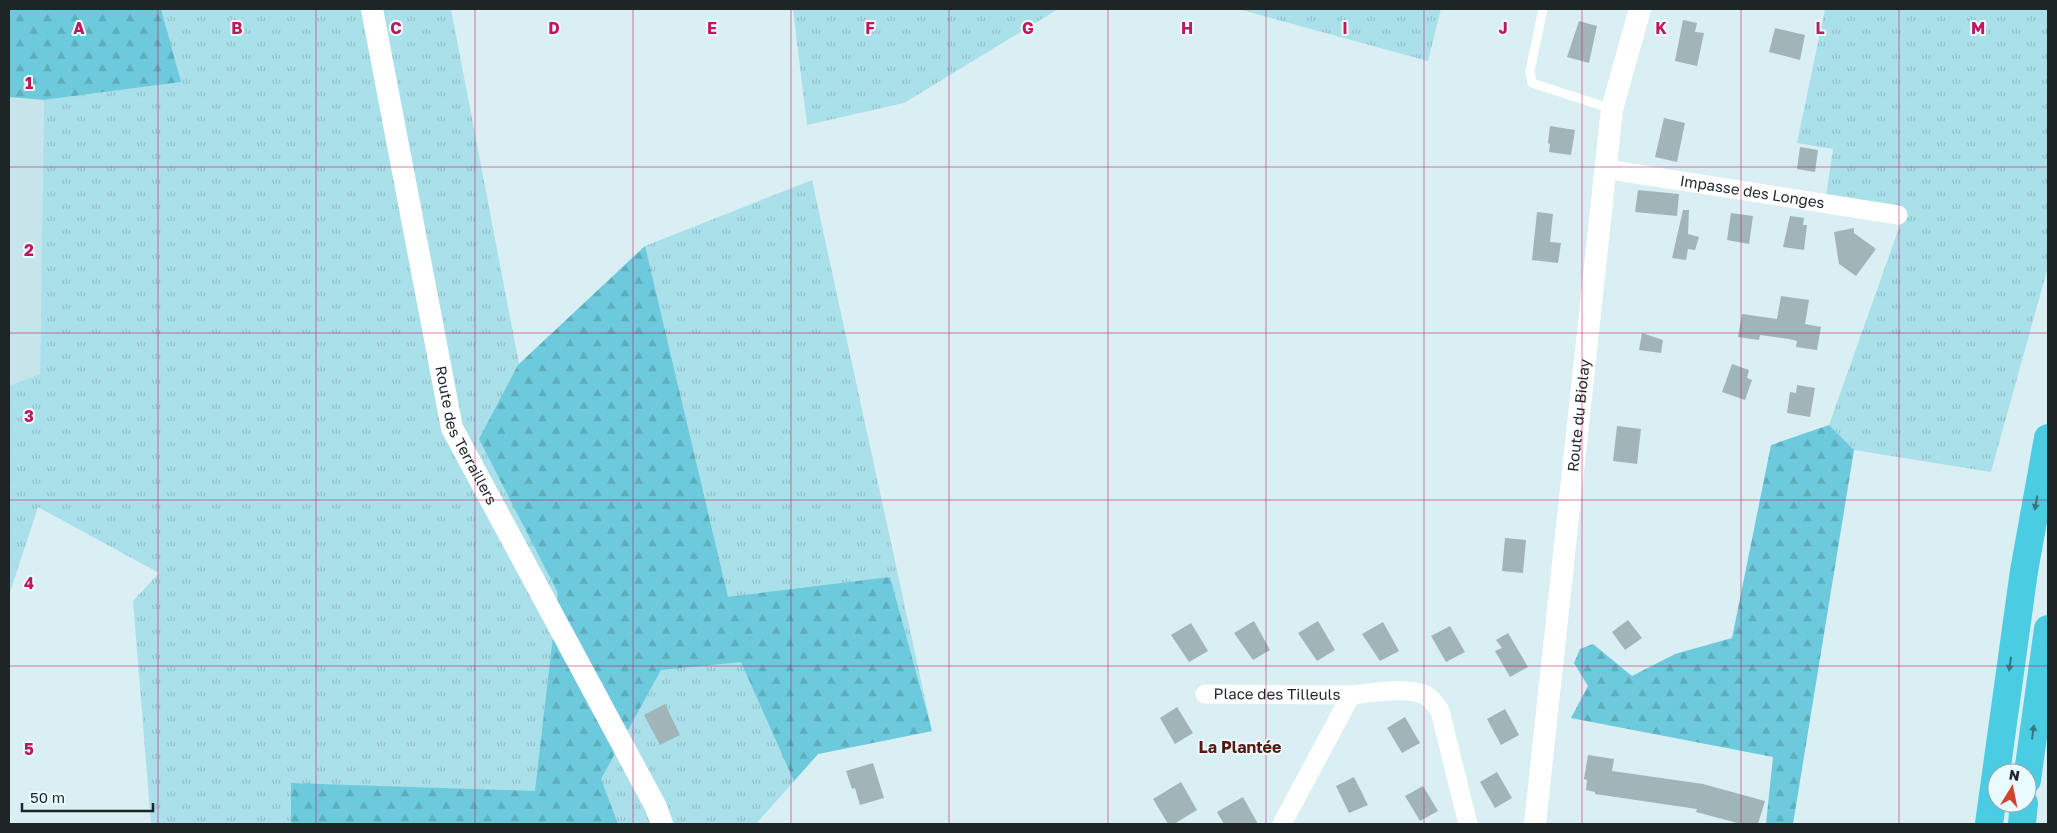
<svg xmlns="http://www.w3.org/2000/svg" width="2057" height="833" viewBox="0 0 2057 833" font-family="'Golos Text',sans-serif">
<style>
.built{fill:#c6e4ea}
.grass{fill:url(#grass-tufts)}
.forest{fill:url(#forest-firs)}
.building{fill:#a1b5b9}
.lines{fill:none;stroke-linecap:round;stroke-linejoin:round}
.service{stroke:#fff;stroke-width:9}
.minor{stroke:#fff;stroke-width:19}
.tertiary{stroke:#fff;stroke-width:22}
.motorway{stroke:#4acce2;stroke-width:28}
.oneway{fill:#347884}
.grid{fill:none;stroke:#c2185b;stroke-width:1;stroke-opacity:0.55}
.labels{text-anchor:middle;stroke-width:4;stroke-linejoin:round;paint-order:stroke}
.street-label{font-size:15px;fill:#1d2526;stroke:#eafbff}
.neighbourhood-label{font-size:16px;font-weight:bold;fill:#5b180e;stroke:#eafbff}
.grid-label{font-size:16px;text-anchor:middle;font-weight:bold;fill:#c2185b;stroke:#eafbff;stroke-width:4;stroke-linejoin:round;paint-order:stroke}
</style>
<defs>
<pattern id="grass-tufts" width="24" height="20" patternUnits="userSpaceOnUse" patternTransform="scale(1.25)"><rect width="24" height="20" fill="#aae0ea"/><path d="M3 7l-1-3M5 7V3M7 7l1-3M15 17l-1-3M17 17v-4M19 17l1-3" fill="none" stroke="#92c0c9"/></pattern>
<pattern id="forest-firs" width="22" height="20" patternUnits="userSpaceOnUse" patternTransform="scale(1.25)"><rect width="22" height="20" fill="#6ccadc"/><path d="M5 1l3.5 6h-7zM16 11l3.5 6h-7z" fill="#5dadbd"/></pattern>
</defs>
<rect width="100%" height="100%" fill="#d9eff3"/>
<path class="built" d="M 9,97 L 44,100 L 38,507 L 9,595 Z"/>
<path class="grass" d="M 161,9 L 451,9 L 519,364 L 645,246 L 812,180 L 932,731 L 818,754 L 756,824 L 151,824 L 133,601 L 159,573 L 38,507 L 9,595 L 9,386 L 40,374 L 44,100 L 180,82 Z
M 793,9 L 1058,9 L 904,103 L 807,125 Z
M 1238,9 L 1441,9 L 1428,61 Z
M 1825,9 L 2048,9 L 2048,267 L 1991,472 L 1854,450 L 1829,425 L 1905,211 L 1826,196 L 1833,149 L 1797,143 Z"/>
<path class="forest" d="M 9,9 L 161,9 L 181,82 L 44,100 L 9,97 Z
M 645,246 L 728,597 L 890,577 L 932,731 L 818,754 L 794,781 L 741,662 L 661,670 L 601,779 L 618,824 L 291,824 L 291,783 L 535,791 L 558,593 L 479,439 L 518,365 Z
M 1829,425 L 1854,450 L 1793,824 L 1766,824 L 1773,757 L 1571,718 L 1588,686 L 1574,663 L 1580,649 L 1593,644 L 1632,676 L 1675,654 L 1732,638 L 1771,445 Z"/>
<path class="building" d="M 1683,20 L 1697,23 L 1695,32 L 1704,33 L 1697,66 L 1675,61 Z
M 1579,21 L 1597,26 L 1589,63 L 1567,57 Z
M 1775,28 L 1805,35 L 1800,60 L 1769,52 Z
M 1664,118 L 1685,123 L 1677,162 L 1655,157 Z
M 1550,126 L 1575,130 L 1571,155 L 1549,152 L 1550,144 L 1548,143 Z
M 1800,147 L 1818,150 L 1815,172 L 1797,169 Z
M 1638,190 L 1679,194 L 1677,216 L 1635,212 Z
M 1683,210 L 1689,210 L 1688,234 L 1699,237 L 1695,250 L 1688,249 L 1686,260 L 1672,258 Z
M 1537,212 L 1553,214 L 1550,242 L 1561,243 L 1558,263 L 1532,260 Z
M 1731,213 L 1753,216 L 1749,244 L 1727,240 Z
M 1790,216 L 1804,218 L 1803,225 L 1807,225 L 1804,250 L 1783,247 Z
M 1854,228 L 1854,233 L 1876,249 L 1856,276 L 1839,264 L 1834,232 Z
M 1781,296 L 1809,300 L 1805,324 L 1821,327 L 1817,350 L 1796,347 L 1797,341 L 1789,339 L 1760,335 L 1759,340 L 1738,337 L 1742,314 L 1777,319 Z
M 1642,333 L 1663,340 L 1661,353 L 1639,350 Z
M 1732,364 L 1749,370 L 1747,378 L 1752,380 L 1745,400 L 1722,392 Z
M 1797,385 L 1815,388 L 1810,417 L 1787,413 L 1790,392 L 1796,393 Z
M 1617,426 L 1641,429 L 1637,464 L 1613,461 Z
M 1505,538 L 1526,540 L 1523,573 L 1502,571 Z
M 1628,620 L 1642,638 L 1625,650 L 1612,632 Z
M 1254,621 L 1270,650 L 1253,660 L 1234,633 Z
M 1318,621 L 1335,650 L 1317,661 L 1298,633 Z
M 1383,622 L 1399,651 L 1380,661 L 1362,634 Z
M 1191,623 L 1208,651 L 1189,662 L 1171,635 Z
M 1450,626 L 1465,652 L 1446,662 L 1431,636 Z
M 1508,633 L 1528,667 L 1510,677 L 1495,651 L 1502,648 L 1496,640 Z
M 665,704 L 680,735 L 660,745 L 644,715 Z
M 1177,707 L 1193,733 L 1175,744 L 1160,718 Z
M 1505,709 L 1519,735 L 1501,745 L 1487,719 Z
M 1405,717 L 1420,743 L 1402,753 L 1387,728 Z
M 1588,755 L 1614,759 L 1612,771 L 1703,784 L 1765,801 L 1758,824 L 1741,824 L 1696,812 L 1697,809 L 1595,794 L 1595,792 L 1586,790 L 1587,780 L 1584,779 Z
M 873,763 L 884,798 L 860,805 L 855,788 L 852,789 L 846,771 Z
M 1497,772 L 1512,798 L 1495,808 L 1480,782 Z
M 1354,777 L 1368,805 L 1349,813 L 1336,786 Z
M 1181,782 L 1197,810 L 1174,824 L 1168,824 L 1153,799 Z
M 1423,786 L 1438,811 L 1420,821 L 1405,796 Z
M 1243,797 L 1258,824 L 1224,824 L 1217,812 Z"/>
<g class="lines">
<path class="service" d="M 1543,9 L 1530,71 L 1532,83 L 1612,109"/>
<g class="minor">
<path id="s1" d="M 1605,169 L 1898,215"/>
<path id="s2" d="M 1205,694 L 1351,695"/>
<path d="M 1282,824 L 1351,695 C 1370,693 1406,687 1423,694 C 1431,697 1436,705 1440,711 L 1468,824"/>
</g>
<g class="tertiary">
<path id="s3" d="M 372,9 L 452,428 L 656,807 L 662,824"/>
<path id="s4" d="M 1535,824 L 1612,109 L 1640,9"/>
</g>
<path class="motorway" d="M 2027,780 L 2048,629
M 1989,824 L 2024,571 L 2048,438
M 2022,824 L 2024,803"/>
</g>
<defs><path id="oneway-solid" d="M-6-.8H1V-3.2L6.5 0L1 3.2V.8H-6Z" transform="scale(1.25)"/></defs>
<g class="oneway">
<use href="#oneway-solid" transform="translate(2036 503) rotate(100)"/>
<use href="#oneway-solid" transform="translate(2010 664) rotate(98)"/>
<use href="#oneway-solid" transform="translate(2033 732) rotate(-82)"/>
</g>
<path class="grid" d="M 158,9 L 158,824M 316,9 L 316,824M 475,9 L 475,824M 633,9 L 633,824M 791,9 L 791,824M 949,9 L 949,824M 1108,9 L 1108,824M 1266,9 L 1266,824M 1424,9 L 1424,824M 1582,9 L 1582,824M 1741,9 L 1741,824M 1899,9 L 1899,824M 9,167 L 2048,167M 9,333 L 2048,333M 9,500 L 2048,500M 9,666 L 2048,666"/>
<g class="labels">
<g class="street-label">
<text dy="5" stroke="none"><textPath href="#s1" startOffset="149">Impasse des Longes</textPath></text>
<text dy="5" stroke="none"><textPath href="#s4" startOffset="411">Route du Biolay</textPath></text>
<text dy="5" stroke="none"><textPath href="#s3" startOffset="438">Route des Terraillers</textPath></text>
<text dy="5" stroke="none"><textPath href="#s2" startOffset="72">Place des Tilleuls</textPath></text>
</g>
<g class="neighbourhood-label">
<text x="1240" y="753">La Plantée</text>
</g>
</g>
<g class="grid-label">
<text x="79" y="34">A</text>
<text x="237" y="34">B</text>
<text x="396" y="34">C</text>
<text x="554" y="34">D</text>
<text x="712" y="34">E</text>
<text x="870" y="34">F</text>
<text x="1028" y="34">G</text>
<text x="1187" y="34">H</text>
<text x="1345" y="34">I</text>
<text x="1503" y="34">J</text>
<text x="1661" y="34">K</text>
<text x="1820" y="34">L</text>
<text x="1978" y="34">M</text>
<text x="29" y="89">1</text>
<text x="29" y="256">2</text>
<text x="29" y="422">3</text>
<text x="29" y="589">4</text>
<text x="29" y="755">5</text>
</g>
<rect width="2057" height="833" fill="none" stroke="#1d2526" stroke-width="20"/>
<g transform="translate(2012 788) rotate(10)"><circle r="24" fill="#eafbff" stroke="#98a5a8"/>
<path d="M0-4L9 19L0 12L-9 19Z" fill="#d1452f"/>
<text y="-8" font-size="14" font-weight="bold" text-anchor="middle" fill="#1d2526">N</text>
</g>
<path d="M22 803v8h131v-8" fill="none" stroke="#1d2526" stroke-width="2.5"/>
<text x="30" y="803" font-size="15" fill="#1d2526" stroke="#eafbff" stroke-width="4" paint-order="stroke">50 m</text>
</svg>
